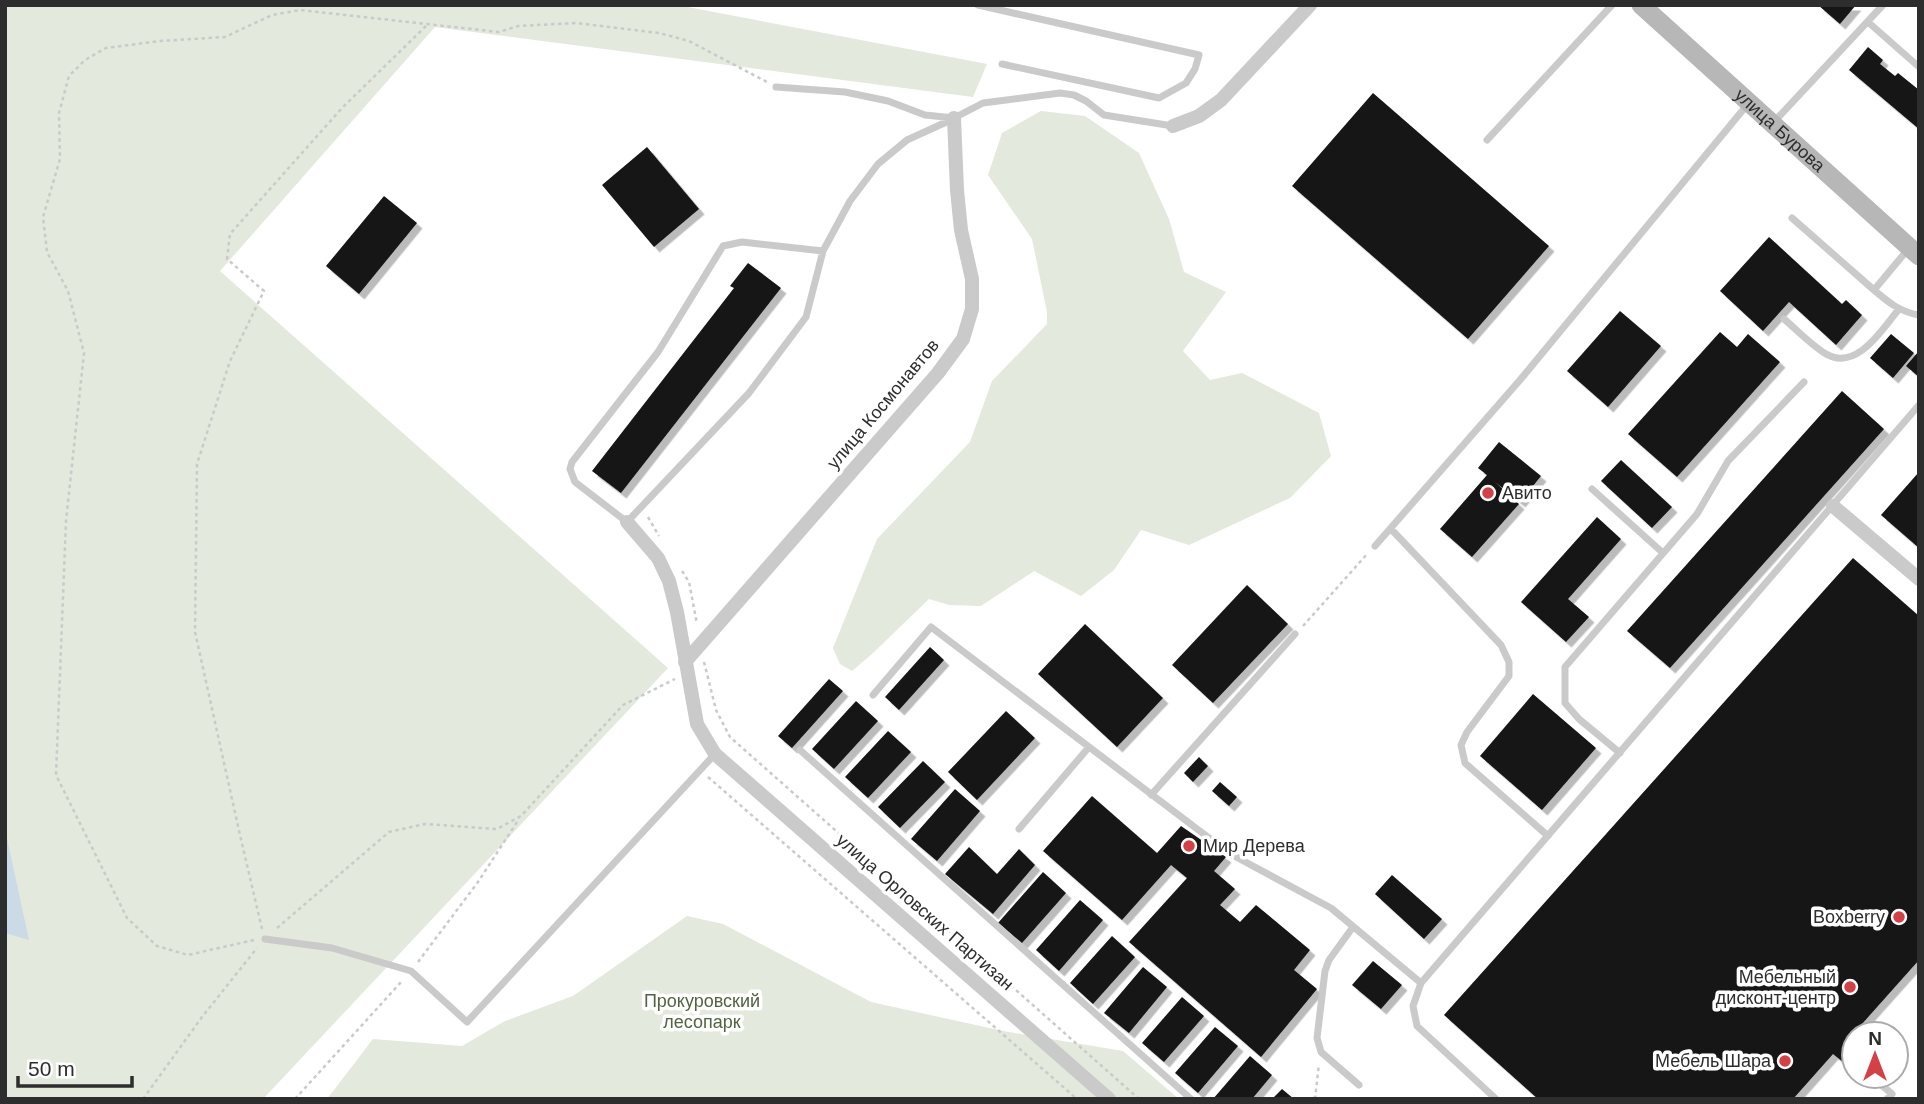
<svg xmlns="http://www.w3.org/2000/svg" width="1924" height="1104" viewBox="0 0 1924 1104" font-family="Helvetica,sans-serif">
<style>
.green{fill:#e3e9dc}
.water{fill:#cadbe7}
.building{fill:#141414;filter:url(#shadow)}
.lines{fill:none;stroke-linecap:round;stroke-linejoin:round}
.path{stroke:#cacaca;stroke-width:2.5;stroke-dasharray:3.5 3.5;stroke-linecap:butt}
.lane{stroke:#cacaca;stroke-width:7}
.street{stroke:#cacaca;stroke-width:14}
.secondary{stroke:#b7b7b7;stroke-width:19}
.poi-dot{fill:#d34146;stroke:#fff;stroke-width:2.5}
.labels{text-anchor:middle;stroke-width:7;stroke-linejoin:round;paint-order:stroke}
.street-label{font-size:18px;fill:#2d2d2d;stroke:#fff}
.poi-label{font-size:18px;fill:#2d2d2d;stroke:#fff;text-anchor:end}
.park-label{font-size:18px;fill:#4f643f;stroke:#fff}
</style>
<defs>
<filter id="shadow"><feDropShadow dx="5.5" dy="5.5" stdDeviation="0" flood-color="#0004"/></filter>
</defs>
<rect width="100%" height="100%" fill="#fff"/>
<path class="green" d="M 5,5 L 677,5 L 987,64 L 973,97 L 435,27 L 220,271 L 668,668 L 263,1099 L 5,1099 Z
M 1041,111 L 1085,116 L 1139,153 L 1169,219 L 1184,272 L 1226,292 L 1183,351 L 1210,380 L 1242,373 L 1319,413 L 1331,456 L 1290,498 L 1189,545 L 1141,530 L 1114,570 L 1081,596 L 1034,571 L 981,606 L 949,605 L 929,599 L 873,653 L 852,671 L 840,664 L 833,648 L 877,539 L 970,442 L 992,381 L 1047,324 L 1047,312 L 1032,239 L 988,175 L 1002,133 Z
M 687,916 L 723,924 L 871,1002 L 1003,1031 L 1123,1051 L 1179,1099 L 327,1099 L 373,1039 L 462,1046 L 505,1021 L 573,996 Z"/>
<path class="water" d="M 5,829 L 29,940 L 5,933 Z"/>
<path class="building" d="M 1818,5 L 1856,5 L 1840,24 Z
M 1868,47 L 1883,60 L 1880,64 L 1895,76 L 1898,73 L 1919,90 L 1919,129 L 1849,70 Z
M 1373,93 L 1549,246 L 1468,339 L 1292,186 Z
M 647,147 L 699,209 L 654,247 L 602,185 Z
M 384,196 L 417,223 L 359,294 L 326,266 Z
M 1769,237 L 1842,304 L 1846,300 L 1862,315 L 1836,345 L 1789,302 L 1763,331 L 1720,291 Z
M 748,263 L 781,288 L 621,493 L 592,471 L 734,288 L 730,286 Z
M 1620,311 L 1661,346 L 1608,407 L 1567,371 Z
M 1720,332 L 1737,347 L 1748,334 L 1780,362 L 1677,477 L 1628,434 Z
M 1891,334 L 1914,353 L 1893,378 L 1870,358 Z
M 1919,351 L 1919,377 L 1906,366 Z
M 1842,391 L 1884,429 L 1670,668 L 1627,631 Z
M 1499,442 L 1541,476 L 1520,502 L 1495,482 L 1519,504 L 1472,557 L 1440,529 L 1487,475 L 1478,468 Z
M 1621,460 L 1672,507 L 1652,528 L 1601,481 Z
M 1919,472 L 1919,548 L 1881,515 Z
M 1597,517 L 1621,539 L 1568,599 L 1589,617 L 1566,642 L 1521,602 Z
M 1853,558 L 1919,616 L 1919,960 L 1845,1043 L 1853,1050 L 1843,1062 L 1833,1054 L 1793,1099 L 1538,1099 L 1444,1015 Z
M 1247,585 L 1288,624 L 1213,703 L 1172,665 Z
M 1085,624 L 1163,698 L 1117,747 L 1038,674 Z
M 930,647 L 944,660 L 899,710 L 885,697 Z
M 829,679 L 843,691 L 792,748 L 778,736 Z
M 1533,694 L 1596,748 L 1542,810 L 1480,756 Z
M 856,701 L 878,721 L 834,769 L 812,749 Z
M 1006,711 L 1035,738 L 977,800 L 948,772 Z
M 888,731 L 911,752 L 868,798 L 845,777 Z
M 1199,757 L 1208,766 L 1193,782 L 1184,773 Z
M 923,761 L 945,782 L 900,828 L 878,807 Z
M 1220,782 L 1237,797 L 1229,806 L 1212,791 Z
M 955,789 L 980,811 L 937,861 L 911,839 Z
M 1092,796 L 1157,853 L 1181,826 L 1226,857 L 1214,871 L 1235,889 L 1220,905 L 1240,922 L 1256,905 L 1310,950 L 1294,970 L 1317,989 L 1261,1057 L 1129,942 L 1187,878 L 1171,865 L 1122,920 L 1043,851 Z
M 969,847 L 997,874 L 1019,849 L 1035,865 L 993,914 L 945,874 Z
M 1043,872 L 1066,893 L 1022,943 L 998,923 Z
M 1392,875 L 1442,919 L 1424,939 L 1375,894 Z
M 1080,900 L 1103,920 L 1059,971 L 1036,950 Z
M 1112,936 L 1135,957 L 1093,1004 L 1070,983 Z
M 1373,961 L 1402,985 L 1381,1009 L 1352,985 Z
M 1143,967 L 1167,987 L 1129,1033 L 1104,1013 Z
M 1182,997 L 1204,1016 L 1164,1062 L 1142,1043 Z
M 1215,1027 L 1238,1046 L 1198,1093 L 1175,1073 Z
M 1250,1056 L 1272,1075 L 1252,1099 L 1213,1099 Z
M 1282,1089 L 1294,1099 L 1272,1099 Z"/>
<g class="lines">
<path class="path" d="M 648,517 L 659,536
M 682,571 L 689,582 L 697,624
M 1303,626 L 1368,553
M 704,662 L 716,710 L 730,737 L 1139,1099
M 708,777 L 1077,1099
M 277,928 L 389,832 L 425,824 L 497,829 L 521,816 L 623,705 L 675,679
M 262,929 L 240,835 L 195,632 L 197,464 L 230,361 L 264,291 L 227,259 L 230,234 L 342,108 L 428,24
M 254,940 L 188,955 L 157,946 L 127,918 L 56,775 L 66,521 L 84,353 L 68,291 L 47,252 L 43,217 L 60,159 L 59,113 L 69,76 L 85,60 L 106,48 L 160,41 L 225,37 L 272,15 L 300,10 L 499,32 L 518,26 L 576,23 L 659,33 L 689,41 L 767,82
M 418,962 L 478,882 L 519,819
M 143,1099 L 202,1017 L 257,948
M 295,1099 L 402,981
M 1315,1099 L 1319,1064"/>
<path class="lane" d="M 978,5 L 1199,55 L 1195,69 L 1186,83 L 1159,98 L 1002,64
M 1868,22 L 1919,67
M 776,87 L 845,92 L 888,101 L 925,115 L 954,118 L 983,103 L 1060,93 L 1074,95 L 1086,101 L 1104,115 L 1173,126
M 1772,124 L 1883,5
M 1487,140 L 1612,5
M 1792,218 L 1874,290 L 1909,248
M 823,251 L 742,242 L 723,246 L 658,352 L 572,462 L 570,469 L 575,482 L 627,522 L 749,393 L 806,317 L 823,251 L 850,201 L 878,164 L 907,140 L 953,119
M 1874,290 C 1888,302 1900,312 1919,315
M 1784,319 C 1797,330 1811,345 1826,354 C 1857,372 1883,328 1899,309
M 1592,489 L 1663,553
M 1391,529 L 1501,645 L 1509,662 L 1509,676 L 1467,732 L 1461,745 L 1465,763 L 1548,836
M 1375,546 L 1520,380 L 1747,105
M 873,695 L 931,627 L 1209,838 L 1238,858 L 1331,908 L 1421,983 L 1413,1006 L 1417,1026 L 1496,1099
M 800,750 L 1191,1099
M 1620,753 L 1579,719 L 1565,703 L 1565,667 L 1697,514 L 1728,461 L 1804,382
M 1151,795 L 1295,634
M 1019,829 L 1089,747
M 1353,927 L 1329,960 L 1325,971 L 1317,1038 L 1321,1052 L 1359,1085
M 265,939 L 332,948 L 411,971 L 467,1022 L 715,754
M 1421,983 L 1919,405
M 1871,1076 L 1892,1094 L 1887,1099"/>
<path class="street" d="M 1173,126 L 1199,116 L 1221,100 L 1310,5
M 1833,506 L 1919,579
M 627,522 L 658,558 L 669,581 L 677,612 L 697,724 L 715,754 L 1109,1099
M 685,662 L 938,373 L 963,339 L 972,309 L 972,279 L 961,230 L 957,190 L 954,118"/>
<path class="secondary" id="s1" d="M 1641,5 L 1919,256"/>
</g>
<g class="poi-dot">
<circle cx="1488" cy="493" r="7"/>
<circle cx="1189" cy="846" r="7"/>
<circle cx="1899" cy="917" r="7"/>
<circle cx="1850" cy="987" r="7"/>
<circle cx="1785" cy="1061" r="7"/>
</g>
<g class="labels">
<g class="street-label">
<text dy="6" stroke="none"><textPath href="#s1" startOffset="187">улица Бурова</textPath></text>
<text transform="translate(883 404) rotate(-50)" y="6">улица Космонавтов</text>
<text transform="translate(925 912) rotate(41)" y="6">улица Орловских Партизан</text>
</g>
<g class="poi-label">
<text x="1502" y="499" text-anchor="start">Авито</text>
<text x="1203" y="852" text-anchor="start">Мир Дерева</text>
<text x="1885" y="923">Boxberry</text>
<text x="1836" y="983">Мебельный<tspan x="1836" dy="21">дисконт-центр</tspan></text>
<text x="1771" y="1067">Мебель Шара</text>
</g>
<g class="park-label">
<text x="702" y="1007">Прокуровский<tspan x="702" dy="21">лесопарк</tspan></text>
</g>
</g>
<rect width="1924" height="1104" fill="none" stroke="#2d2d2d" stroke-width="14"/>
<g transform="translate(1875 1055)"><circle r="33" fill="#ffffff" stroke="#ababab" stroke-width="2"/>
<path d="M0-5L12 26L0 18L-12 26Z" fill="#d34146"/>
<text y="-10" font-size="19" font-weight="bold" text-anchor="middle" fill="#2d2d2d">N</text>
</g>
<path d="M18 1076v10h114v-10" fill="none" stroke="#2d2d2d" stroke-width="3.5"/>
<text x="28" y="1076" font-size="21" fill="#2d2d2d" stroke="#ffffff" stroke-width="5" paint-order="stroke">50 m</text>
</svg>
